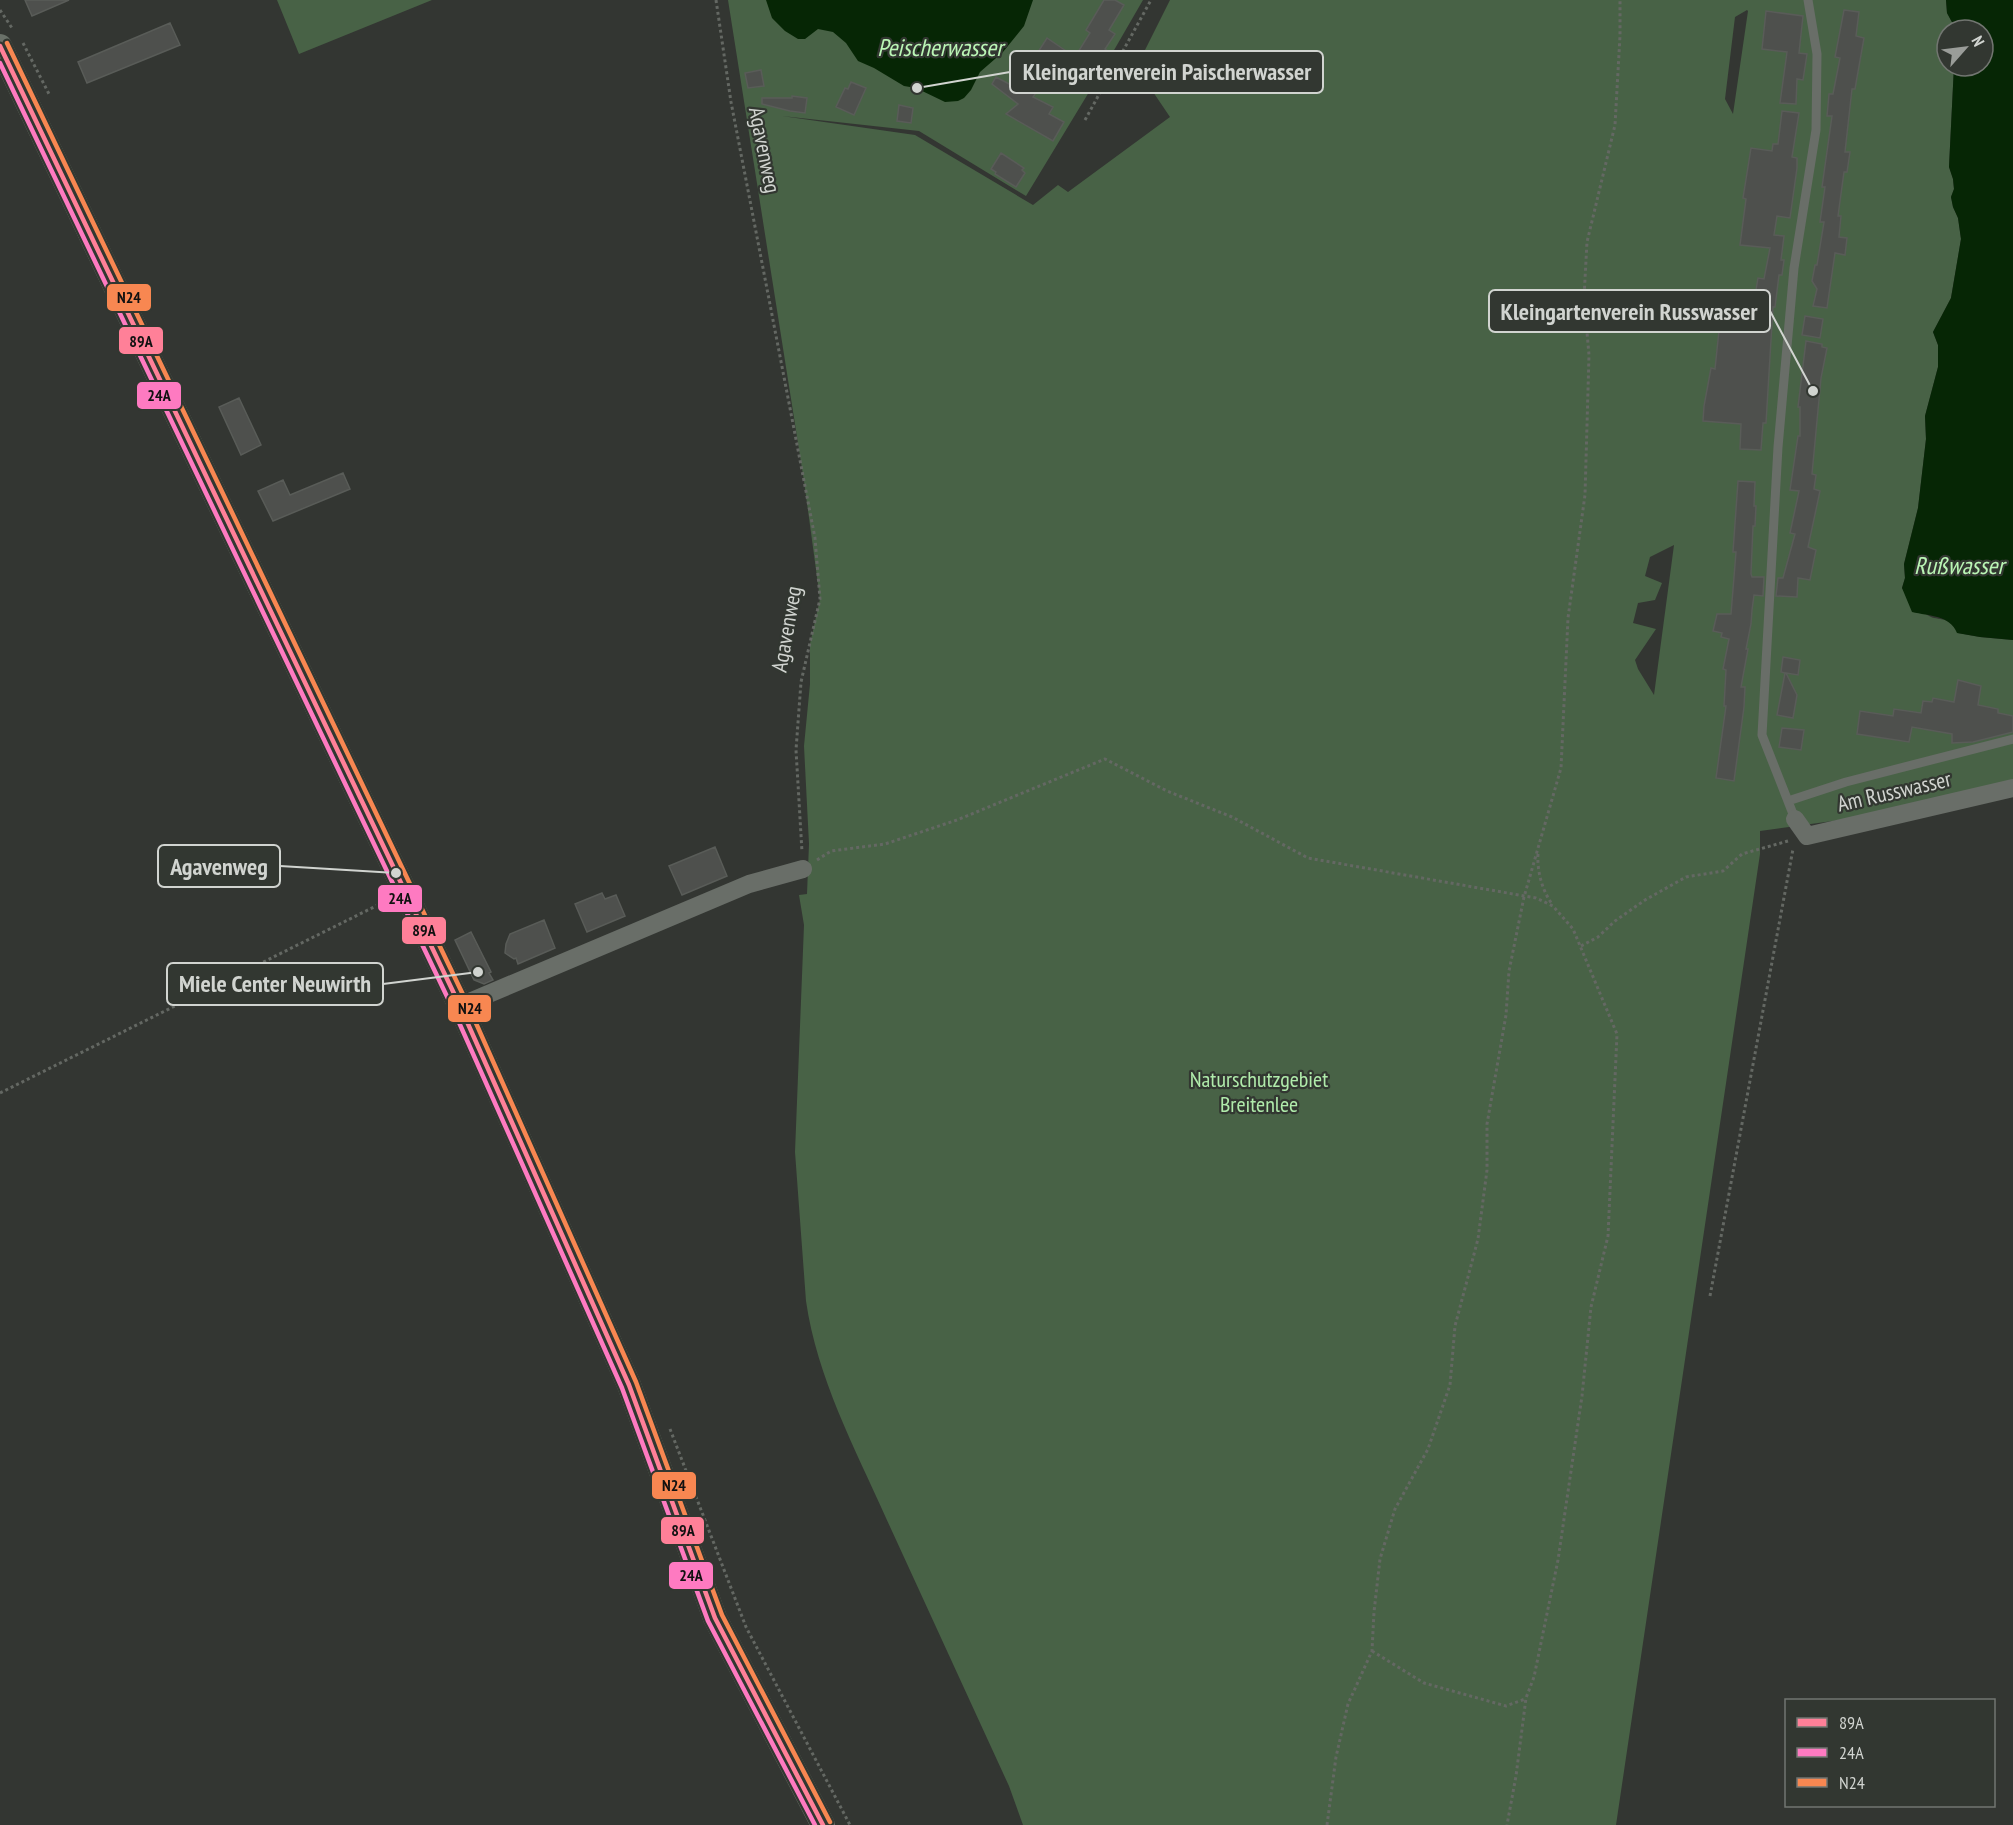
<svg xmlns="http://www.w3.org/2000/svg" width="2013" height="1825" viewBox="0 0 2013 1825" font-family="'PT Sans Narrow',sans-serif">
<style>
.green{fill:#486246;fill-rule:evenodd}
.water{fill:#062605}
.building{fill:#4e504d;stroke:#595c58;stroke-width:1.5}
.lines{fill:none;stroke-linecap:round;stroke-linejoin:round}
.path{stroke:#646863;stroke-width:3;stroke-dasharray:3 3;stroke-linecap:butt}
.service{stroke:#696e68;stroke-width:9}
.minor{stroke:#696e68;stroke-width:18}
.secondary{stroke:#6a7169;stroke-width:24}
.bus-1-casing{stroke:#323731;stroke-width:9}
.bus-2-casing{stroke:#323731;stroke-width:9}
.bus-3-casing{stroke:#323731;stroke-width:9}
.bus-1{stroke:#ff8098;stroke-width:4.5}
.bus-2{stroke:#fe7ac1;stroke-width:4.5}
.bus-3{stroke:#f88751;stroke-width:4.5}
.labels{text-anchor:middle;stroke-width:4.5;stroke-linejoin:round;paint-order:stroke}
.street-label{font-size:22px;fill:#d1d4d0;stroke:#323731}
.park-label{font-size:22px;fill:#b0ebab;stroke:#323731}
.water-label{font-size:24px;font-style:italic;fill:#baf5b5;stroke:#323731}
.leader{fill:none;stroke:#d1d4d0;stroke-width:2}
.callout-dot{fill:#d1d4d0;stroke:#323731;stroke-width:2}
.callout{fill:#323731;stroke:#d1d4d0;stroke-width:2}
.callout-label{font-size:24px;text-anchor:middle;font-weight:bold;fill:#d1d4d0}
.line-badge{stroke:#323731;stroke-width:2}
.pale-badge-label{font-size:16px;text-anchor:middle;font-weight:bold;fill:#111}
</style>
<rect width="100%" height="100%" fill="#333632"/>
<path class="green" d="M 277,0 L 432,0 L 299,54 Z
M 728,0 L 1143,0 L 1106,64 L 1026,196 L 919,131 L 782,116 L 915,135 L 1033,205 L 1058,185 L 1068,192 L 1170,117 L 1149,86 L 1131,78 L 1170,0 L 1946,0 L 1947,13 L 1953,24 L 1953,30 L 1947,30 L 1947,66 L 1954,66 L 1949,167 L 1953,179 L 1954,189 L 1951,197 L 1953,207 L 1958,218 L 1961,239 L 1951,298 L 1933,332 L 1938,345 L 1938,367 L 1925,416 L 1926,439 L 1918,508 L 1904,564 L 1905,578 L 1902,588 C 1910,597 1917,607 1926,614 C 1937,623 1948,613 1958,633 L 1980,637 L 2013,640 L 2013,782 L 1840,820 L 1760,831 L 1760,854 L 1616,1825 L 1023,1825 L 1009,1786 C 968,1697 927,1607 886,1518 C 855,1448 817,1378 806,1301 L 795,1152 L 804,925 L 799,895 L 807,894 L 809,844 L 804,746 L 810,684 L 810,644 L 820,599 L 804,481 ZM 1747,10 L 1748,11 L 1733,114 L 1725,99 L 1735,17 ZM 1674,545 L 1654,695 L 1638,669 L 1635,660 L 1656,629 L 1633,623 L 1638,603 L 1655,600 L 1662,583 L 1645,576 L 1650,557 Z"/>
<path class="water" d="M 766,0 L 1033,0 L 1024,26 L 1003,52 L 980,72 L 971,90 L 964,98 L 958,101 L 945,102 L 916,88 L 904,86 L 874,68 L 858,61 L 846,43 L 833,32 L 818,29 L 805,39 L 798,39 L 785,31 L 772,18 Z
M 1946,0 L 2013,0 L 2013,640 L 1980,637 L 1957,633 C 1950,615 1929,616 1912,612 L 1902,588 L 1905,578 L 1904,564 L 1918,508 L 1926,439 L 1925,416 L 1938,367 L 1938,345 L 1933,332 L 1951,298 L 1961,239 L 1958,218 L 1953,207 L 1951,197 L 1954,189 L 1953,179 L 1949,167 L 1954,66 L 1983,66 L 1983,30 L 1953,30 L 1953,24 L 1947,13 Z"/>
<path class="building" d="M 25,0 L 69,0 L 32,16 Z
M 1104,0 L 1115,0 L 1124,5 L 1109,30 L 1115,34 L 1105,49 L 1108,51 L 1099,67 L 1096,64 L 1084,82 L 1038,52 L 1047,38 L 1075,57 L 1090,33 L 1086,30 Z
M 1844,10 L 1859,12 L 1856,36 L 1864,38 L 1855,89 L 1852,89 L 1845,152 L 1850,152 L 1847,172 L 1844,172 L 1838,216 L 1841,216 L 1839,237 L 1847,238 L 1845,255 L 1835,253 L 1827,308 L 1813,306 L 1817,289 L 1812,281 L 1815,265 L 1817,265 L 1824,222 L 1820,222 L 1825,187 L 1822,187 L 1832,116 L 1827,116 L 1829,94 L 1833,94 L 1840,58 L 1835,57 Z
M 1766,11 L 1803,16 L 1799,53 L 1807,54 L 1803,80 L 1797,79 L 1796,104 L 1780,103 L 1787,52 L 1762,49 Z
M 170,23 L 180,45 L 87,83 L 78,62 Z
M 761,70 L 764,86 L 748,88 L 745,73 Z
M 1019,75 L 1038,90 L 1033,97 L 1053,107 L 1049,114 L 1064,122 L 1053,141 L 1006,114 L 1018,104 L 992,84 L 996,77 L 1011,85 Z
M 851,82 L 866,88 L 854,115 L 836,107 L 845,88 L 848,89 Z
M 792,96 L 807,98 L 805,113 L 790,111 L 762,104 L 762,98 L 792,98 Z
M 899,105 L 913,108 L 911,123 L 897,121 Z
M 1782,111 L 1799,113 L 1792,157 L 1797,158 L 1797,168 L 1790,218 L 1777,216 L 1774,235 L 1784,236 L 1781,260 L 1784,260 L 1782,275 L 1779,275 L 1775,307 L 1773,307 L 1766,423 L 1763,423 L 1761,450 L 1740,449 L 1741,424 L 1703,421 L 1704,406 L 1711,368 L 1715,369 L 1720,321 L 1726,293 L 1755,296 L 1758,278 L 1764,279 L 1770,248 L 1740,245 L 1746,199 L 1743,198 L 1751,148 L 1772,151 L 1773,144 L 1778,144 Z
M 1001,153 L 1024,168 L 1022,170 L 1025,173 L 1016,187 L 995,174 L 996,172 L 991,169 Z
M 1805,316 L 1823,319 L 1820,338 L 1802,335 Z
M 1806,341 L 1822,344 L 1822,347 L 1827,348 L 1821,378 L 1812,474 L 1816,475 L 1814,489 L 1820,491 L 1808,547 L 1816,550 L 1810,580 L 1798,578 L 1797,597 L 1776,596 L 1778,578 L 1783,578 L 1795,534 L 1790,533 L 1799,491 L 1790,490 L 1798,436 L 1800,436 L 1800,407 L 1798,407 Z
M 239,398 L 261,445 L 241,455 L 219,407 Z
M 343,473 L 350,489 L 273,521 L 258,491 L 283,480 L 290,495 Z
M 1738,481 L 1755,482 L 1754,506 L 1756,506 L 1755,526 L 1753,526 L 1751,574 L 1752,577 L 1764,577 L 1763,596 L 1754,595 L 1752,610 L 1751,624 L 1746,649 L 1748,649 L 1741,687 L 1745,687 L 1744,707 L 1734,781 L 1716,778 L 1726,706 L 1724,706 L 1726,670 L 1723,669 L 1729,639 L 1721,637 L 1722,633 L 1713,631 L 1717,614 L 1731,614 L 1736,552 L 1733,552 Z
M 1783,657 L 1800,660 L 1798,675 L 1786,673 L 1797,695 L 1793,718 L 1777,715 L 1785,673 L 1781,672 Z
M 1958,680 L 1981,686 L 1978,705 L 1998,709 L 1998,713 L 2013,716 L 2013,732 L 1973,742 L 1952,743 L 1952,734 L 1912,727 L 1909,742 L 1857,734 L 1860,711 L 1893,716 L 1894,709 L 1921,713 L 1923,701 L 1932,702 L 1933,698 L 1954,702 Z
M 1782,728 L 1804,730 L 1801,750 L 1779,747 Z
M 715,847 L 727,876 L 682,895 L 669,866 Z
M 602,893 L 605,899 L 616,895 L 625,916 L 587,932 L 575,904 Z
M 544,920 L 555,948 L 518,964 L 516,958 L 514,959 L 505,953 L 506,944 L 510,934 Z
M 471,932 L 491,972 L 489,973 L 493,980 L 484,984 L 474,980 L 455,940 Z"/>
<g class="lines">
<path class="path" d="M 716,0 L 731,102 L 815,538 L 820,599 L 801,682 L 796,750 L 802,852
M 0,10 L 12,28
M 23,43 L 50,96
M 1085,120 L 1151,0
M 1538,854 C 1537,871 1542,890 1552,904
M 817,860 L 831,851 L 885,844 L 957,820 L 1105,759 L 1167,791 L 1232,817 L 1308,858 L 1536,898 L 1553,906 L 1573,929 L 1617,1034 L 1608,1236 L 1591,1307 L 1582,1396 L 1558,1560 L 1534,1677 L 1526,1698 L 1516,1776 L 1507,1825
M 1581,946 L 1598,937 L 1615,921 L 1645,900 L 1686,877 L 1723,871 L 1742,854 L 1788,841
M 0,1093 L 388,900
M 1710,1296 L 1793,849
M 670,1429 L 746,1627 L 850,1825
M 1372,1651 L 1424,1683 L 1506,1706 L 1525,1699
M 1327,1825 L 1336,1757 L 1348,1704 L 1372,1651 L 1374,1612 L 1380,1559 L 1395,1509 L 1428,1449 L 1450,1385 L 1455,1326 L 1478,1239 L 1487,1170 L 1487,1124 L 1506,1015 L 1509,971 L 1524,897 L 1561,768 L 1568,618 L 1585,495 L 1589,355 L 1584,298 L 1587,242 L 1615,125 L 1620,36 L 1620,0"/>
<path class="service" d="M 1788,801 L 1846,782 L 2013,739
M 1795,819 L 1762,735 L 1778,447 L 1794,268 L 1816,130 L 1817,54 L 1808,0"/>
<path class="minor" d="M 1795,819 L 1807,836 L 2013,788
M 460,1006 L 749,884 L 803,869"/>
<path class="secondary" d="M 0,46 L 460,1006 L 629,1385 L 715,1618 L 823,1825"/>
<g class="bus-1-casing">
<path id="bus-1" d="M 0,46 L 460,1006 L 629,1385 L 715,1618 L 823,1825"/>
</g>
<g class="bus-2-casing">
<path id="bus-2" d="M 0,63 L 453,1009 L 622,1388 L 708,1621 L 815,1825"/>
</g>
<g class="bus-3-casing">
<path id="bus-3" d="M 7,43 L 467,1003 L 636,1382 L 722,1615 L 830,1822"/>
</g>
<use href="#bus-1" class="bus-1"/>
<use href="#bus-2" class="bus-2"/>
<use href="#bus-3" class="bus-3"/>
</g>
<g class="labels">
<g class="street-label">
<text transform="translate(765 150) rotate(79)" y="8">Agavenweg</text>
<text transform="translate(786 629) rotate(-80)" y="8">Agavenweg</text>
<text transform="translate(1894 791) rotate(-13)" y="8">Am Russwasser</text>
</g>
<g class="park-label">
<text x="1259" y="1087">Naturschutzgebiet<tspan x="1259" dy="25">Breitenlee</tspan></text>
</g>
<g class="water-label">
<text x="940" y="56">Peischerwasser</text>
<text x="1959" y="574">Rußwasser</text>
</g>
</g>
<path class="leader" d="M917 88L1010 72M1813 391L1770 311M396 873L280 866M478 972L383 984"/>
<g class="callout-dot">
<circle cx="917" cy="88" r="6"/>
<circle cx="1813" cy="391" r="6"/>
<circle cx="396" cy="873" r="6"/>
<circle cx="478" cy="972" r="6"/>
</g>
<g class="callout">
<rect x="1010" y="51" width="313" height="42" rx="6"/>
<rect x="1489" y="290" width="281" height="42" rx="6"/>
<rect x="158" y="845" width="122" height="42" rx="6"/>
<rect x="167" y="963" width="216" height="42" rx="6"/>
</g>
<g class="callout-label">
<text x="1167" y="80">Kleingartenverein Paischerwasser</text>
<text x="1629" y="320">Kleingartenverein Russwasser</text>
<text x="219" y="875">Agavenweg</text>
<text x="275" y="992">Miele Center Neuwirth</text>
</g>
<g class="line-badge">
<rect x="106" y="283" width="46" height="29" rx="6" fill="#f88751"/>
<rect x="118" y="326" width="46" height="29" rx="6" fill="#ff8098"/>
<rect x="136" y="381" width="46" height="29" rx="6" fill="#fe7ac1"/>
<rect x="377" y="884" width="46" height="29" rx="6" fill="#fe7ac1"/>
<rect x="401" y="916" width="46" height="29" rx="6" fill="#ff8098"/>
<rect x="447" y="994" width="45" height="29" rx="6" fill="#f88751"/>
<rect x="651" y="1471" width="46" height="29" rx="6" fill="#f88751"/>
<rect x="660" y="1516" width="45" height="29" rx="6" fill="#ff8098"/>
<rect x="668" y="1561" width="46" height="29" rx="6" fill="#fe7ac1"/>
</g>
<g class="pale-badge-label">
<text x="129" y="303">N24</text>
<text x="141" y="347">89A</text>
<text x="159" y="401">24A</text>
<text x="400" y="904">24A</text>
<text x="424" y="936">89A</text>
<text x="470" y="1014">N24</text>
<text x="674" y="1491">N24</text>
<text x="683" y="1536">89A</text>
<text x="691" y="1581">24A</text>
</g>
<rect x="1785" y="1699" width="210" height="108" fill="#323731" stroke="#727671" stroke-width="1.5"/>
<rect x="1797" y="1718" width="30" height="9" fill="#ff8098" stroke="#727671" stroke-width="1.5"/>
<text x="1839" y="1729" font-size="18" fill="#d1d4d0">89A</text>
<rect x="1797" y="1748" width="30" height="9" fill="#fe7ac1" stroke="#727671" stroke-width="1.5"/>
<text x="1839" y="1759" font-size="18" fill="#d1d4d0">24A</text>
<rect x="1797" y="1778" width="30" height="9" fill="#f88751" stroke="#727671" stroke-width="1.5"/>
<text x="1839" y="1789" font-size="18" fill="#d1d4d0">N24</text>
<g transform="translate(1965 48) rotate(62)"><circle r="28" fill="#323731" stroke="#727671" stroke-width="1.5"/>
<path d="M0-4.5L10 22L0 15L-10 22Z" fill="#9a9d99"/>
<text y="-9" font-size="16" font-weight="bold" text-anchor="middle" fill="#d1d4d0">N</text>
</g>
</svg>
